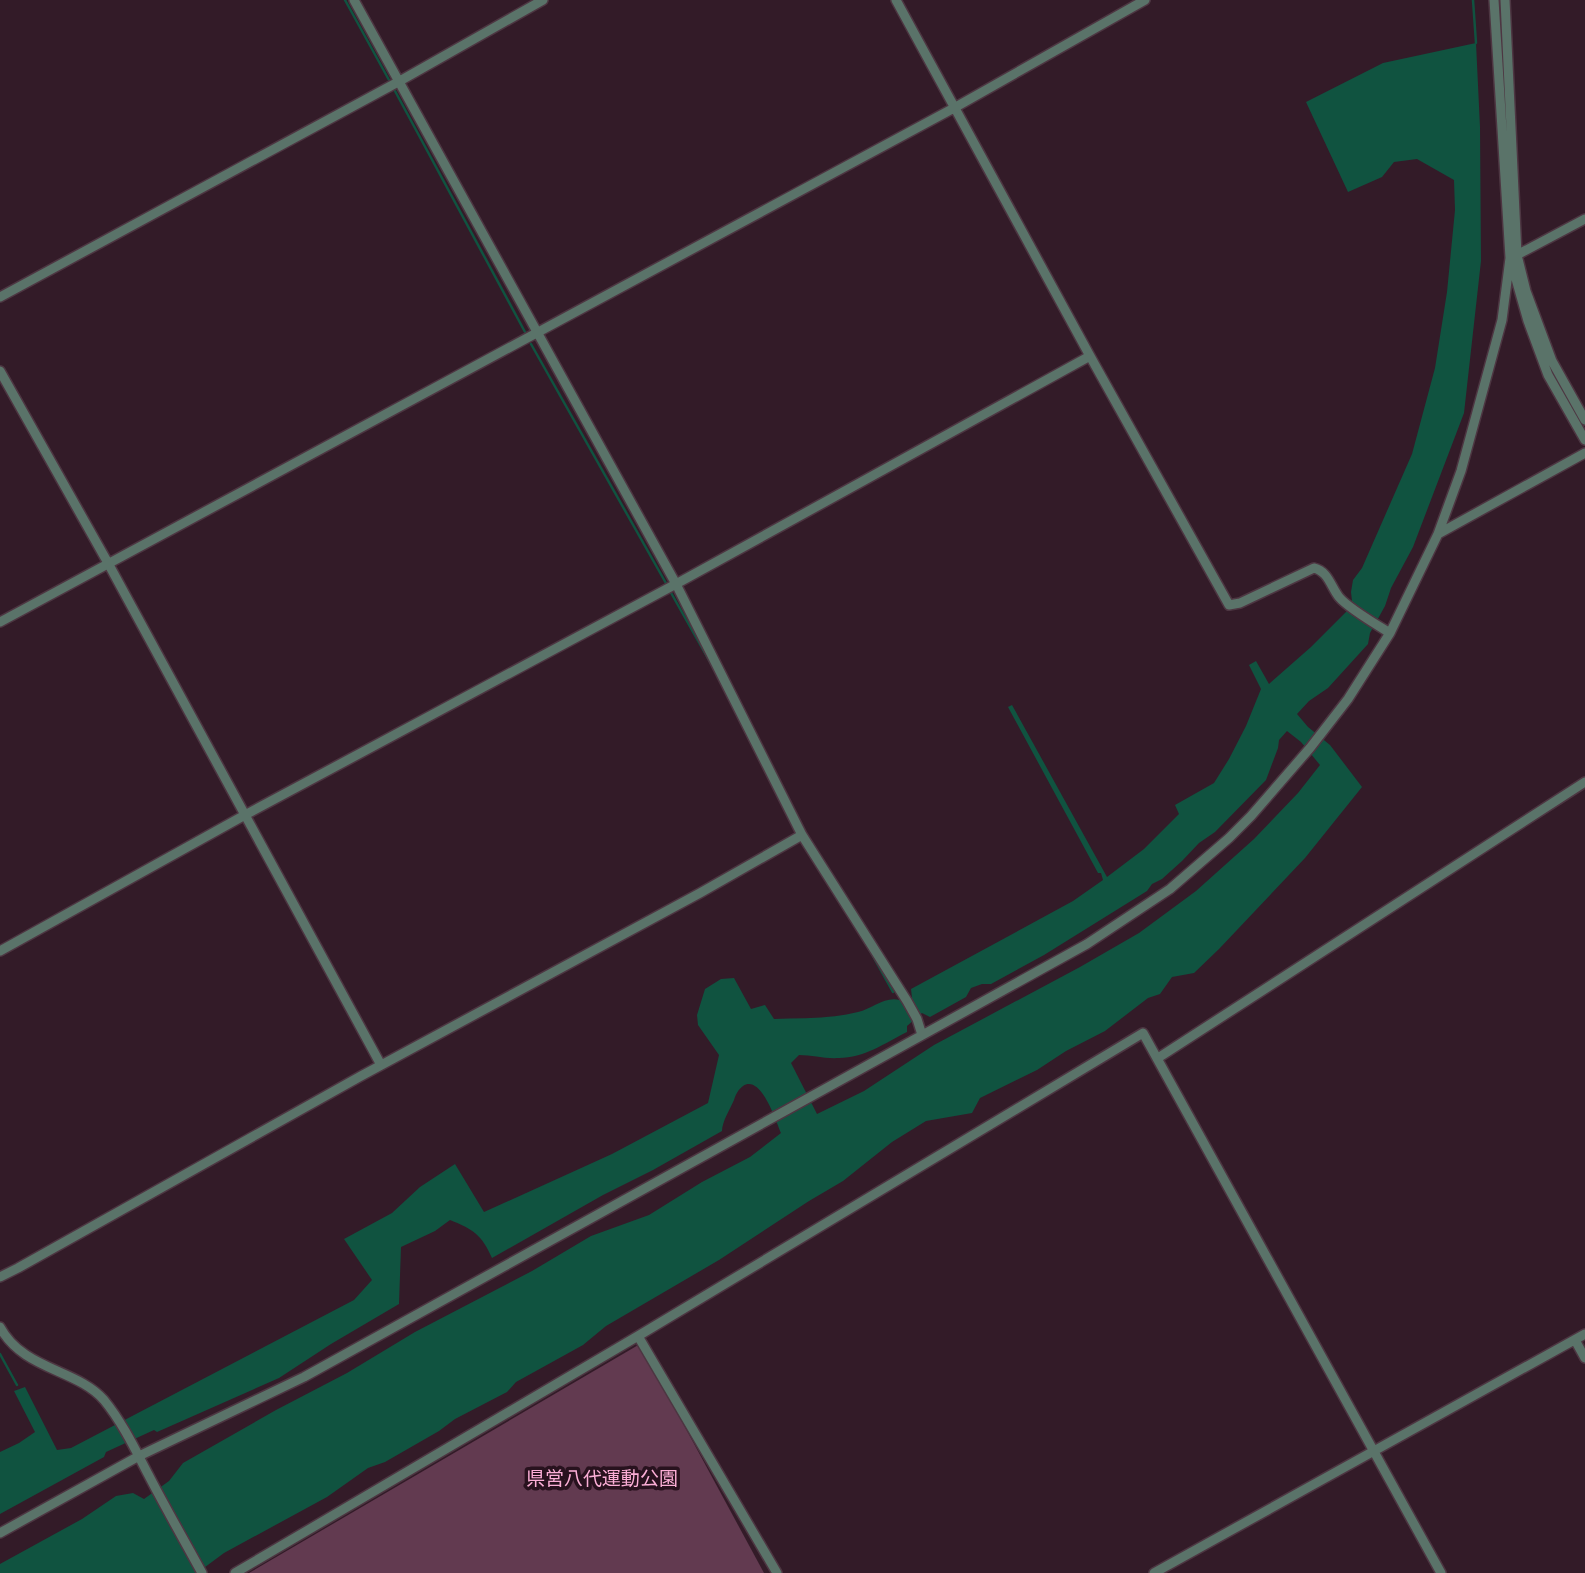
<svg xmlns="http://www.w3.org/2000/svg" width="1585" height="1573" viewBox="0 0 1585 1573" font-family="Helvetica,'Noto Sans JP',sans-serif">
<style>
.green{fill:#623a50}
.water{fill:#105340;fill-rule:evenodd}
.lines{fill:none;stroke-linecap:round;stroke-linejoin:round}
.stream{stroke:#105340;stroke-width:2.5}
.minor-casing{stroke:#4d3642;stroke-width:12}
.minor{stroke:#5a7369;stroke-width:9}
.labels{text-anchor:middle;stroke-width:7;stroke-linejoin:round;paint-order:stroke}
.park-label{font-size:19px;fill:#fbaed6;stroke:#28121e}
</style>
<rect width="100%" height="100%" fill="#331b28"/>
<path class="green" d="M 640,1344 L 764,1573 L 249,1573 Z"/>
<path class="water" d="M 1476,43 L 1480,127 L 1481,261 L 1464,413 L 1413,547 L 1391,588 L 1385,606 L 1370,633 L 1368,644 L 1328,688 L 1309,701 L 1297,714 L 1308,727 L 1330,745 L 1362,787 L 1305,858 L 1219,949 L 1194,973 L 1172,977 L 1160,994 L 1148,998 L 1105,1031 L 1066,1051 L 1037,1070 L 980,1098 L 972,1113 L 926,1121 L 892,1142 L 843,1181 L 809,1201 L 719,1260 L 606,1326 L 583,1345 L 516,1382 L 507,1392 L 455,1419 L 439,1431 L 385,1462 L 368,1468 L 327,1497 L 224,1553 L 197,1573 L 0,1573 L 0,1564 L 82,1519 L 116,1496 L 133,1493 L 144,1499 L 169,1481 L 183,1463 L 276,1410 L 347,1373 L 415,1332 L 532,1271 L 591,1236 L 649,1215 L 702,1182 L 750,1157 L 781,1133 C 776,1121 761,1074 743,1086 C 738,1090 736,1094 734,1100 C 730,1109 722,1122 722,1131 L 653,1170 L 603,1195 L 492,1258 C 482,1235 473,1229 450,1220 L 435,1231 L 401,1247 L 399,1304 L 331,1344 L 279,1378 L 157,1432 L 154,1430 L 106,1452 L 104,1457 L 0,1514 L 0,1452 L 19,1443 L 35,1432 L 14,1391 L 25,1387 L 57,1450 L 71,1448 L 354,1300 L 372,1280 L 344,1239 L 392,1213 L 420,1187 L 455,1164 L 484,1212 L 612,1154 L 708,1103 L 719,1055 L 698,1025 L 697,1015 L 705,989 L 721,979 L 734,978 L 751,1009 L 765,1005 L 774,1019 C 802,1018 831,1019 858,1012 C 874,1008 888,993 905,1002 L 912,998 L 911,989 L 1073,901 L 1103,880 L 1101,873 L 1098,873 L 1008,707 L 1012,705 L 1107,877 L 1144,849 L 1179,814 L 1175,805 L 1214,783 L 1229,759 L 1246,726 L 1261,689 L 1249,665 L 1256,661 L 1269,684 L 1311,647 L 1348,610 L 1352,601 L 1351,592 L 1353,580 L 1362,568 L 1412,454 L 1435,368 L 1447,292 L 1455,210 L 1454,180 L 1417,159 L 1394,162 L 1382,177 L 1348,192 L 1306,102 L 1383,63 ZM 1287,731 L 1301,742 L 1320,765 L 1298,793 L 1254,839 L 1196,891 L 1139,933 L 1080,967 L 934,1045 L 864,1091 L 817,1114 L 791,1063 L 799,1055 C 812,1055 825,1059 839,1058 C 864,1058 885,1043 907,1032 L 907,1026 L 922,1013 L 930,1017 L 966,997 L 971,988 L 982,984 L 991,984 L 1044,955 L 1147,891 L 1152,884 L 1162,879 L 1182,861 L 1199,843 L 1215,832 L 1266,780 L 1278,748 L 1279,740 Z"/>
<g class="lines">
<path class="stream" d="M 345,0 L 389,80
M 1473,0 L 1476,43
M 395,91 L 525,332
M 531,344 L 667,585
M 670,591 L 715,671
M 869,949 L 893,992
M 0,1354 L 17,1385"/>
<g class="minor-casing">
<path id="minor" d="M 354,0 L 676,584 L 802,835 L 907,1001 L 917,1019 L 922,1035
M 896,0 L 1090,356 L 1229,605 L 1240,603 L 1314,568 C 1328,571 1331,587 1339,597 C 1348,608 1377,625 1390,633
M 1505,0 L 1517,255 L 1526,291 L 1552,361 L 1585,420
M 1515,256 L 1585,219
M 1512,265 L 1528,321 L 1548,375 L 1585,440
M 0,297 L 398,82 L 543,0
M 0,371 L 108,563 L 381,1065
M 1438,534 L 1585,453
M 0,622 L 954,108 L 1145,0
M 0,951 L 245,815 L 676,584 L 1090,356
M 1158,1058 L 1585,782
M 0,1277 L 18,1268 L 361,1076 L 700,893 L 802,835
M 0,1327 C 23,1370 77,1369 104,1400 C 122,1422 135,1449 148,1474 C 165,1507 184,1540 202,1573
M 638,1336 L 777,1573
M 1575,1340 L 1585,1358
M 0,1533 L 139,1456 L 304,1377 L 1087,944 L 1170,889 L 1229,838 L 1251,816 L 1310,748 L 1348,699 L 1390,633 L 1438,534 L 1461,471 L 1502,320 L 1510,258 L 1494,0
M 235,1573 L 638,1336 L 1143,1033 L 1441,1573
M 1154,1573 L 1585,1334"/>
</g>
<use href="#minor" class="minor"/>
</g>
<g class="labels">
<g class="park-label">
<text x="602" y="1485">県営八代運動公園</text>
</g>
</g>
</svg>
